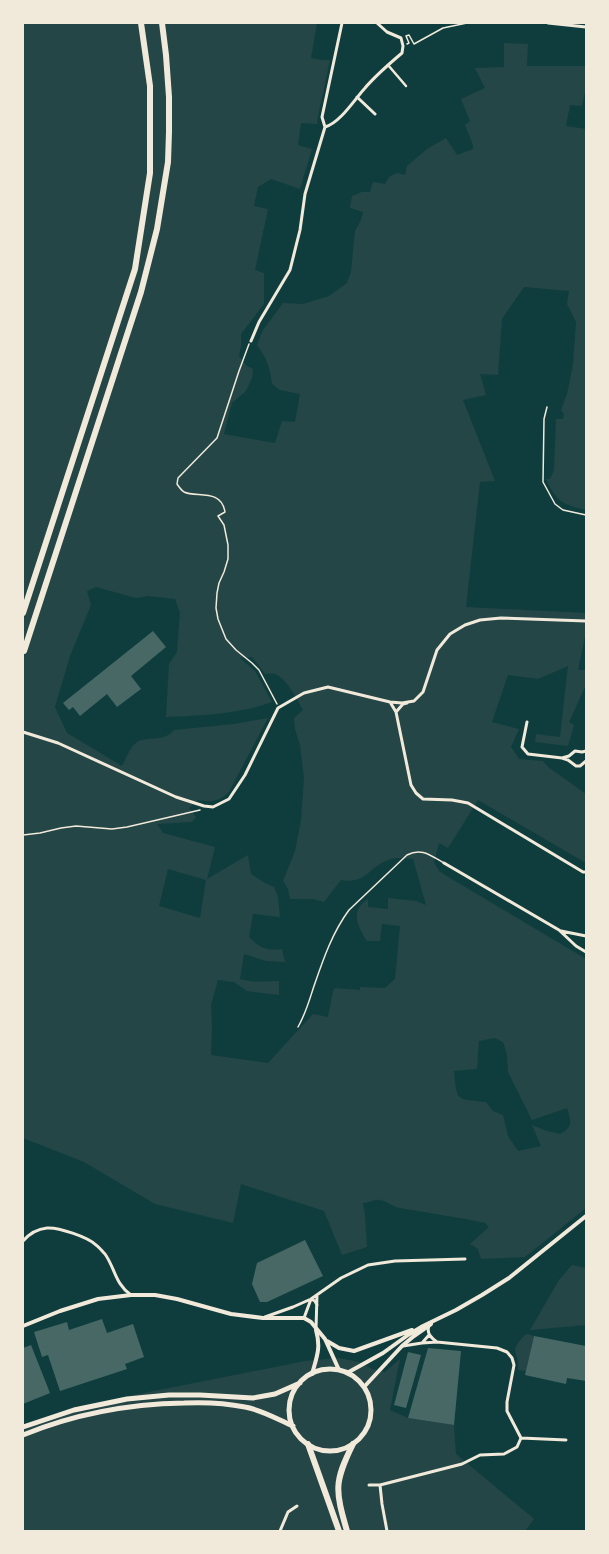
<svg xmlns="http://www.w3.org/2000/svg" width="609" height="1554" viewBox="0 0 609 1554" font-family="'Libre Baskerville',serif">
<style>
.green{fill:#244646;fill-rule:evenodd}
.building{fill:#486865}
.lines{fill:none;stroke-linecap:round;stroke-linejoin:round}
.path{stroke:#f1e9da;stroke-width:1.5}
.service{stroke:#f1e9da;stroke-width:1.5}
.pedestrian{stroke:#f1e9da;stroke-width:2.5}
.minor{stroke:#f1e9da;stroke-width:3}
.tertiary{stroke:#f1e9da;stroke-width:4}
.primary{stroke:#f1e9da;stroke-width:5}
.motorway{stroke:#f1e9da;stroke-width:6}
</style>
<rect width="100%" height="100%" fill="#0f3d3e"/>
<path class="green" d="M 23,23 L 317,23 L 311,58 L 321,60 L 330,60 L 317,121 L 318,124 L 301,123 L 298,145 L 312,149 L 300,189 L 271,179 L 258,187 L 254,206 L 268,209 L 255,270 L 264,273 L 264,304 L 241,334 L 241,346 L 239,356 L 247,366 L 253,369 L 252,378 L 246,391 L 232,403 L 224,434 L 275,443 L 282,421 L 295,422 L 300,394 L 280,390 L 272,384 C 270,367 267,359 257,345 L 263,330 L 283,303 L 303,304 L 329,296 L 347,283 L 351,272 L 355,231 L 361,220 L 363,212 L 350,208 L 352,196 L 362,192 L 370,192 L 373,182 L 385,184 L 390,176 L 398,173 L 405,175 L 407,166 L 427,149 L 446,138 L 457,155 L 473,149 L 473,145 L 465,125 L 470,121 L 461,99 L 485,88 L 475,68 L 504,67 L 504,43 L 528,44 L 527,66 L 586,66 L 586,87 L 582,106 L 570,105 L 566,126 L 586,129 L 586,510 C 561,504 557,502 546,479 L 550,479 L 554,470 L 556,419 L 563,419 L 564,414 L 561,410 L 567,394 L 573,365 L 576,322 L 567,304 L 569,291 L 524,287 L 502,319 L 498,375 L 480,374 L 486,395 L 463,400 L 495,481 L 480,482 L 466,607 L 586,613 L 586,632 L 578,670 L 586,670 L 586,685 L 569,722 L 574,725 L 568,746 L 535,742 L 536,734 L 560,737 L 568,666 L 538,679 L 508,675 L 492,722 L 519,729 L 511,747 L 519,759 L 543,761 L 548,767 L 586,794 L 586,863 L 478,800 L 448,848 L 439,843 L 434,863 L 440,872 L 586,959 L 586,1208 L 525,1257 L 481,1259 L 478,1249 L 470,1244 L 489,1227 L 485,1223 C 457,1217 428,1213 400,1208 C 393,1207 387,1201 380,1200 C 374,1199 369,1203 363,1203 L 365,1216 L 367,1247 L 342,1255 L 324,1211 L 241,1184 L 233,1223 L 155,1204 L 84,1162 L 23,1138 ZM 96,587 L 136,598 L 148,596 L 175,599 L 180,613 L 178,638 L 177,652 L 169,664 L 166,717 C 199,716 241,714 272,702 L 255,671 L 240,658 L 252,657 L 265,674 C 268,674 272,673 275,674 C 287,678 297,700 303,710 L 294,718 L 295,729 L 300,745 L 304,778 L 301,821 L 295,851 L 283,881 L 288,889 L 290,899 L 313,899 L 324,902 L 341,880 C 367,885 369,865 391,859 C 397,857 406,859 413,859 L 426,905 L 416,901 L 388,898 L 388,909 L 368,907 L 368,899 C 350,910 357,926 367,941 L 380,941 L 382,924 L 400,926 L 395,979 L 385,988 L 360,987 L 360,990 L 335,988 L 333,991 L 328,1017 L 313,1014 L 268,1063 L 211,1055 L 212,1027 L 211,1005 L 218,980 L 234,982 L 247,991 L 279,995 L 279,981 C 266,981 254,983 240,979 L 244,954 L 266,961 L 285,962 L 282,949 C 266,951 260,948 249,937 L 253,914 L 280,917 L 278,897 L 274,887 L 265,883 L 251,874 L 248,855 L 207,879 L 215,847 L 163,833 L 157,824 L 192,822 L 196,817 L 189,808 L 198,800 C 211,802 219,802 229,792 L 268,718 L 234,724 L 174,730 C 164,742 152,736 139,741 C 131,744 126,759 122,766 L 67,733 L 55,707 L 70,656 L 91,605 L 87,591 ZM 168,869 L 206,880 L 200,918 L 159,906 ZM 495,1038 L 503,1042 L 507,1055 L 508,1072 L 532,1120 L 567,1108 C 571,1122 574,1126 560,1134 L 547,1131 L 532,1125 L 541,1146 L 518,1151 L 508,1136 L 503,1115 L 493,1111 L 486,1102 C 456,1099 457,1102 454,1071 L 477,1069 L 479,1041 Z
M 572,1265 L 586,1268 L 586,1325 L 530,1330 L 559,1280 Z
M 526,1334 L 534,1336 L 526,1371 L 518,1370 C 520,1349 506,1354 526,1334 Z
M 338,1358 L 360,1362 L 372,1369 L 385,1372 L 400,1359 L 390,1410 L 408,1418 L 454,1425 L 456,1454 L 534,1519 L 525,1531 L 23,1531 L 23,1425 L 71,1408 L 104,1401 L 305,1361 Z"/>
<path class="building" d="M 153,631 L 166,647 L 131,676 L 141,689 L 117,707 L 107,694 L 80,716 L 73,707 L 69,710 L 63,703 Z
M 305,1240 L 323,1276 L 267,1302 L 260,1302 L 252,1284 L 257,1263 Z
M 102,1319 L 107,1333 L 133,1324 L 144,1357 L 125,1364 L 127,1369 L 60,1391 L 48,1355 L 42,1357 L 34,1332 L 67,1322 L 69,1330 Z
M 534,1336 L 586,1346 L 586,1381 L 567,1378 L 566,1384 L 525,1375 Z
M 31,1345 L 50,1393 L 23,1404 L 23,1348 Z
M 428,1348 L 461,1351 L 454,1425 L 408,1418 Z
M 408,1352 L 421,1355 L 406,1408 L 394,1405 Z"/>
<g class="lines">
<path class="path" d="M 409,35 L 414,44 L 443,28 L 467,23
M 407,44 L 409,43 L 406,36 L 409,35
M 249,344 L 239,371 L 217,438 L 178,478 L 177,484 C 179,487 181,490 184,492 C 196,498 221,488 225,512 L 218,516 L 224,525 L 228,545 L 228,559 L 224,572 L 219,583 L 217,593 L 216,608 L 218,619 L 226,639 L 236,650 L 252,663 L 259,670 L 277,704
M 23,835 L 40,833 L 61,828 L 76,826 L 112,829 L 127,827 L 200,810"/>
<path class="service" d="M 547,407 L 544,419 L 543,482 L 555,504 L 563,510 L 586,515
M 298,1027 C 306,1013 309,1001 314,986 C 323,960 332,933 349,910 L 407,855 C 422,847 431,856 444,863"/>
<path class="pedestrian" d="M 388,65 L 406,86"/>
<path class="minor" d="M 548,23 L 586,27
M 357,97 L 375,114
M 325,127 C 340,123 355,99 365,88 C 376,75 389,64 402,53 L 403,46 L 401,38 L 387,32 L 377,23
M 251,341 L 259,322 L 290,270 L 300,230 L 305,194 L 325,127 L 322,117 L 342,23
M 390,702 L 396,712
M 407,703 L 403,704 L 396,712 L 411,785 L 416,793 L 423,799 L 452,800 L 468,803 L 583,872 L 586,872
M 527,722 L 522,747 L 528,754 L 562,758 L 568,760 L 576,766 L 580,766 L 586,761
M 23,732 L 58,743 L 176,797 L 204,806 L 213,807 L 229,799 L 245,775 L 278,708 L 304,693 L 328,687 L 390,702 L 402,703 L 414,701 L 423,692 L 437,650 L 450,634 L 465,625 L 480,620 L 501,618 L 586,621
M 562,758 L 569,756 L 575,751 L 582,752 L 586,751
M 444,863 L 559,930 L 576,946 L 586,952
M 561,931 L 586,936
M 23,1241 C 29,1234 37,1229 47,1228 C 58,1227 88,1237 96,1245 C 99,1247 102,1251 105,1254 C 115,1268 115,1284 131,1295
M 265,1317 L 293,1307 L 311,1299 L 315,1301 L 317,1305
M 304,1318 L 311,1299 L 341,1278 L 368,1265 L 395,1261 L 465,1259
M 429,1326 C 426,1333 431,1338 437,1342
M 316,1329 L 317,1295
M 422,1343 L 429,1335
M 403,1346 L 422,1343 L 437,1342 L 497,1348 L 507,1352 L 512,1358 L 514,1365 L 507,1402 L 507,1411 L 521,1438
M 521,1438 L 566,1440
M 369,1485 L 380,1485 L 462,1464 L 480,1455 L 504,1454 L 517,1447 L 521,1438
M 380,1485 L 382,1504 L 387,1531
M 280,1531 L 288,1512 L 297,1506"/>
<path class="tertiary" d="M 23,1326 L 60,1311 L 98,1299 L 131,1295 L 155,1295 L 177,1299 L 231,1314 L 263,1318 L 304,1318 L 311,1322 L 325,1339 L 339,1370
M 327,1341 L 339,1348 L 354,1351 L 412,1330
M 347,1373 L 383,1353 L 408,1335 L 423,1326 L 456,1310 L 482,1295 L 509,1278 L 586,1216
M 312,1374 C 317,1356 321,1348 316,1330
M 364,1387 L 402,1346 L 414,1336 L 431,1324"/>
<path class="primary" d="M289 1410a41 41 0 1 1 82 0a41 41 0 1 1-82 0Z
M 23,1427 L 74,1410 L 127,1399 L 169,1395 L 200,1395 L 253,1398 L 275,1394 L 300,1383
M 23,1435 C 74,1414 128,1404 184,1403 C 204,1402 225,1403 245,1407 C 262,1410 277,1419 293,1426"/>
<path class="motorway" d="M 23,613 L 135,269 L 150,173 L 150,86 L 141,23
M 24,651 L 141,292 L 157,229 L 168,162 L 169,132 L 169,97 L 166,55 L 162,23
M 308,1444 L 339,1531
M 347,1531 C 335,1490 334,1482 353,1444"/>
</g>
<rect width="609" height="1554" fill="none" stroke="#f1e9da" stroke-width="48"/>
</svg>
